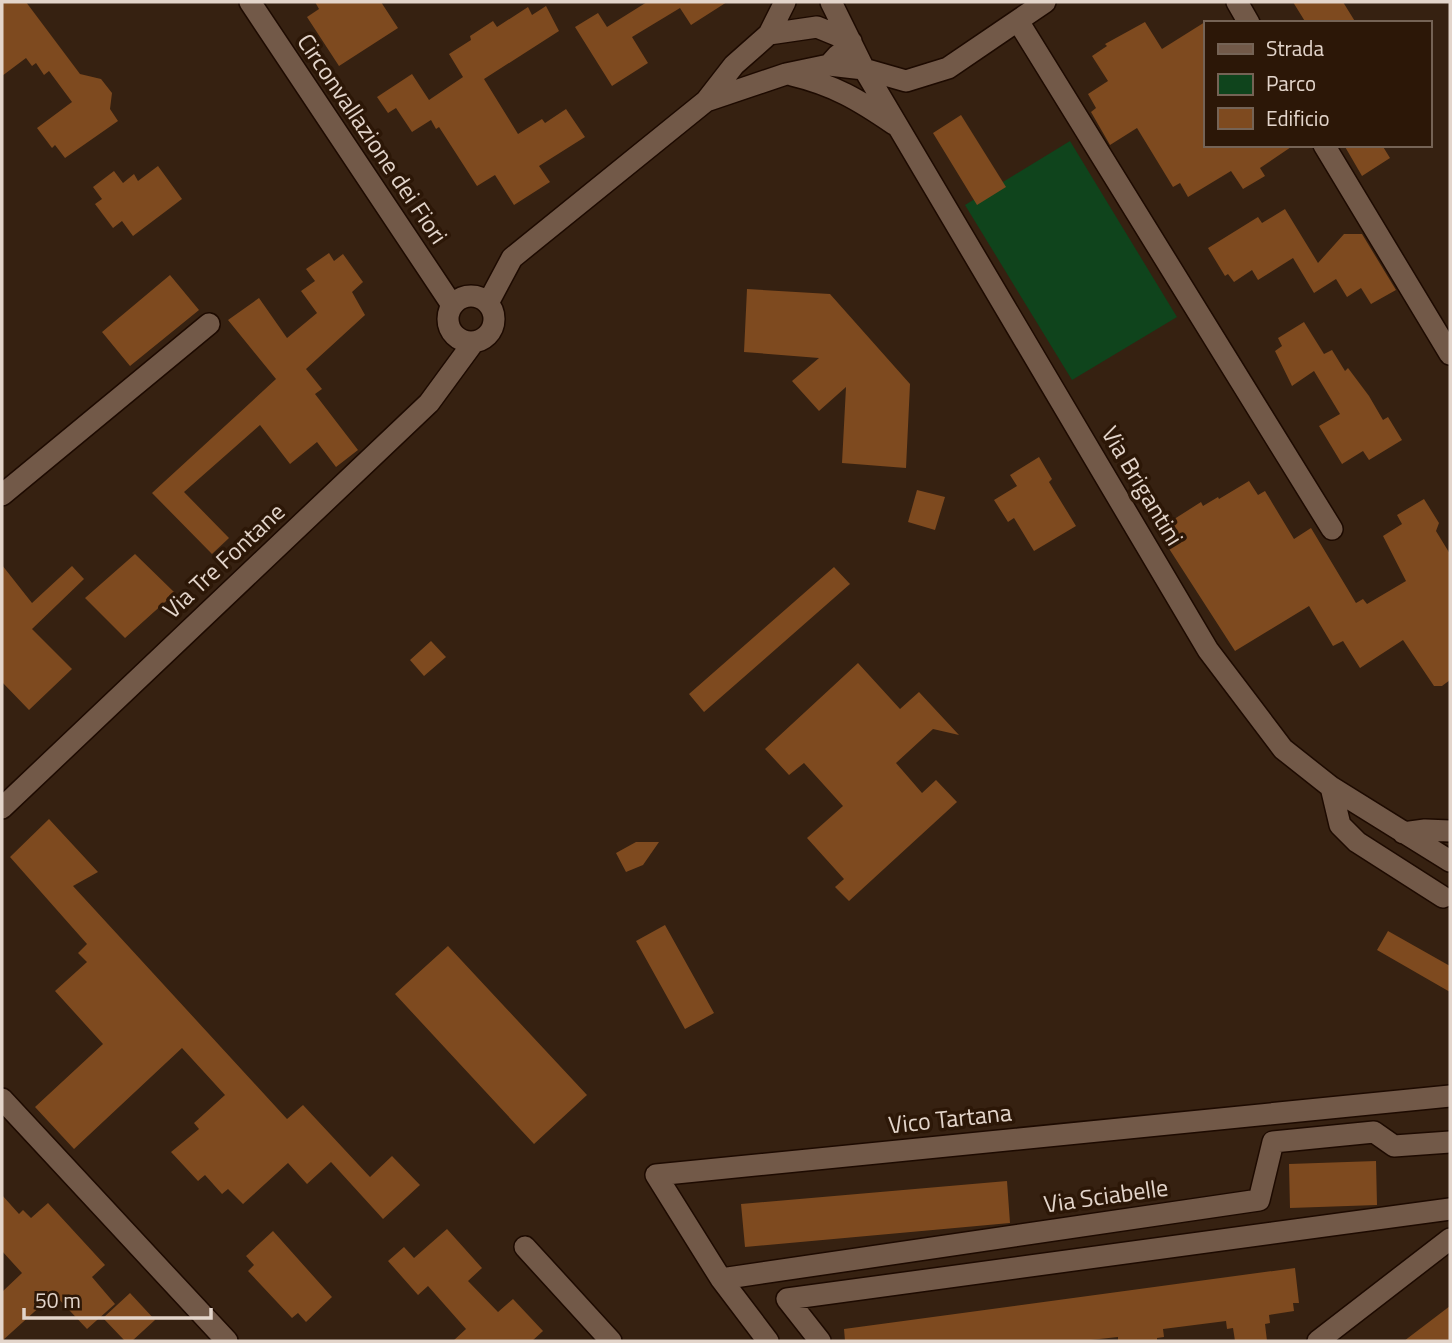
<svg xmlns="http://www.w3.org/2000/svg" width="1452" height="1343" viewBox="0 0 1452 1343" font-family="'Titillium Web',sans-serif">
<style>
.green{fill:#0f441c}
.building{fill:#7e4a1f}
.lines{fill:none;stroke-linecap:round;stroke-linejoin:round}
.minor-casing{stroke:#1d0a00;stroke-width:24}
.minor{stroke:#725948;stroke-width:21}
.labels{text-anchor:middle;stroke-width:7;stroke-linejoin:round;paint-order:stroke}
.street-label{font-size:24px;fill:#e3d5cb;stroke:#2c1707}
</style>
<rect width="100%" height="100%" fill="#362111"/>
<path class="green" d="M 1070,141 L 1177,317 L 1072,380 L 965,205 Z"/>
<path class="building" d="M 2,2 L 26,2 L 80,74 L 101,79 L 112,93 L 110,109 L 118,121 L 65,158 L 55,145 L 52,148 L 37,128 L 72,102 L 49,71 L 44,75 L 36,63 L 32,66 L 26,58 L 2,76 Z
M 315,2 L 381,2 L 398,28 L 339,66 L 307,17 L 319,9 Z
M 647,2 L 727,2 L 691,25 L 680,8 L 632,37 L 648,63 L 612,86 L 575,27 L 598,13 L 607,27 Z
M 1293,2 L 1343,2 L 1356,23 L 1306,23 Z
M 546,6 L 559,31 L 484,79 L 518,134 L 542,119 L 545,123 L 566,109 L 585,137 L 539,166 L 550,182 L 514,205 L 495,175 L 477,186 L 439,127 L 436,129 L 431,120 L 412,132 L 396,108 L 388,113 L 377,97 L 412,74 L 429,100 L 463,77 L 449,54 L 471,40 L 470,36 L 493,21 L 497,27 L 528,7 L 532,15 Z
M 1145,22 L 1162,49 L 1205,22 L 1205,145 L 1294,145 L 1260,168 L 1265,176 L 1243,189 L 1231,171 L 1188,197 L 1180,183 L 1173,187 L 1137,128 L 1110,145 L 1091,112 L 1096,108 L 1088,94 L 1108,81 L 1092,56 L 1107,46 L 1105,44 Z
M 961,115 L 1006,187 L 977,205 L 933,133 Z
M 1344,145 L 1382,145 L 1390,158 L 1362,176 Z
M 158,166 L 182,199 L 133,236 L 122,221 L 113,228 L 95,204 L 102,199 L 93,187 L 114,171 L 123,183 L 134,174 L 138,181 Z
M 1285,209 L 1318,263 L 1344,234 L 1362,234 L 1396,290 L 1371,304 L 1361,288 L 1347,297 L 1336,279 L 1314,293 L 1293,258 L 1258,280 L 1252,270 L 1234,282 L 1228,274 L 1225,276 L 1208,248 L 1258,217 L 1262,223 Z
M 329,253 L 334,261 L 343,254 L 363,282 L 352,292 L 365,315 L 306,369 L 322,389 L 315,394 L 358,450 L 336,467 L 317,442 L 290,464 L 260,425 L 184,492 L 229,538 L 212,554 L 152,493 L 276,379 L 228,320 L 259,298 L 287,338 L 317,313 L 301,291 L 315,281 L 306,269 Z
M 170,275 L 199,310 L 130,366 L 102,332 Z
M 747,289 L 830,294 L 910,384 L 906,468 L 842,463 L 846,387 L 819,411 L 792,381 L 819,358 L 744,352 Z
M 1304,322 L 1324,354 L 1332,350 L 1345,371 L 1348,368 L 1369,396 L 1383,420 L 1388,417 L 1402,440 L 1369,460 L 1363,451 L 1342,464 L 1319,426 L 1340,414 L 1314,371 L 1292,386 L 1275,351 L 1282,346 L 1278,338 Z
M 1039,457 L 1052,479 L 1049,482 L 1076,526 L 1034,551 L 1014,518 L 1008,522 L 994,500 L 1017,486 L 1010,475 Z
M 1249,481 L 1258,495 L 1265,491 L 1294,539 L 1311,528 L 1356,603 L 1363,599 L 1367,604 L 1406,581 L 1383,536 L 1402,524 L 1397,515 L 1424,499 L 1439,523 L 1436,531 L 1450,554 L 1450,680 L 1442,686 L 1434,686 L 1403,640 L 1360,668 L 1343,641 L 1333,646 L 1309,606 L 1235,651 L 1157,530 L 1201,502 L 1203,506 L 1218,497 L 1219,499 Z
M 917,490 L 945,497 L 935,530 L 908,522 Z
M 135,554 L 175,593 L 125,638 L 85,598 Z
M 2,565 L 32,603 L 72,566 L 84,579 L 32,629 L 72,669 L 29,710 L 2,682 Z
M 834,567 L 850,584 L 704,712 L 689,694 Z
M 431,641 L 446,657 L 424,676 L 410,660 Z
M 858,663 L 900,709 L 919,692 L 959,735 L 933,729 L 896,763 L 922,793 L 936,780 L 957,802 L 849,901 L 835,887 L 844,879 L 807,838 L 843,806 L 804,763 L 789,775 L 765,749 Z
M 49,819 L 98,872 L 73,886 L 287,1119 L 303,1105 L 370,1177 L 392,1156 L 420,1185 L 383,1219 L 331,1162 L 307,1184 L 288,1163 L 243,1204 L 228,1189 L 222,1194 L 205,1175 L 198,1181 L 171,1152 L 199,1129 L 194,1123 L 225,1095 L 182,1048 L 74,1149 L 35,1107 L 103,1044 L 55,991 L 87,962 L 78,953 L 87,944 L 10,857 Z
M 636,842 L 659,842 L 643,865 L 626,872 L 616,853 Z
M 665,925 L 714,1013 L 685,1029 L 636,941 Z
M 1388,931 L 1450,966 L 1450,992 L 1377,950 Z
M 448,946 L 587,1095 L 534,1144 L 395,994 Z
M 1376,1161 L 1377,1205 L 1290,1208 L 1289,1164 Z
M 1007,1181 L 1010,1223 L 745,1247 L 741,1204 Z
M 2,1195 L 19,1214 L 23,1210 L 31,1218 L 48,1203 L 105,1265 L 92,1277 L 115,1304 L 87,1329 L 54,1294 L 2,1341 L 2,1292 L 22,1273 L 2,1251 Z
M 447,1229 L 482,1268 L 468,1281 L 498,1312 L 513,1299 L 543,1331 L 532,1341 L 453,1341 L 466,1329 L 428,1286 L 418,1295 L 388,1261 L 404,1247 L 414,1258 Z
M 273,1231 L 332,1297 L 306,1322 L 298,1313 L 292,1318 L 248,1271 L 254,1265 L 246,1256 Z
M 1295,1268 L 1299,1303 L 1293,1303 L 1294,1311 L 1269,1315 L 1270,1323 L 1265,1324 L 1267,1341 L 1235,1341 L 1233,1328 L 1227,1329 L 1226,1321 L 1163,1329 L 1164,1337 L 1157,1338 L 1157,1341 L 1118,1341 L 1118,1337 L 1081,1341 L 845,1341 L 844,1329 Z
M 130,1293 L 155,1320 L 132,1341 L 125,1341 L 103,1318 Z
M 1450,1306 L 1450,1341 L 1404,1341 Z"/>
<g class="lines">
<g class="minor-casing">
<path id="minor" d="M 250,2 L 452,305
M 831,2 L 864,69 L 1208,650 L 1283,749 L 1331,787 L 1450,861
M 1237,2 L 1249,23
M 1018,21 L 1332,529
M 769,34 L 817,27 L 851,41
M 829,65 L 864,69 L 906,81 L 948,68 L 1045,2
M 792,75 C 834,85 859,100 894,124
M 706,101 L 786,74 L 829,65 L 838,55
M 1324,145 L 1450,354
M448 319a23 23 0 1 1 46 0a23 23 0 1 1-46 0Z
M 488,303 L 512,258 L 706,101 L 734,65 L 769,34 L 785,2
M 2,495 L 209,324
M 1331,787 L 1340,825 L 1357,842 L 1443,897
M 2,808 L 429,403 L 473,343
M 1403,833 L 1425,830 L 1450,831
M 2,1099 L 227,1341
M 525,1247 L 611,1341
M 721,1279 L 1259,1200 L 1273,1142 L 1374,1132 L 1394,1146 L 1450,1142
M 768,1341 L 721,1279 L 656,1175 L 1450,1096
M 820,1341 L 787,1299 L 1450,1209
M 1318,1341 L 1450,1239"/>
</g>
<use href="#minor" class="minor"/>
</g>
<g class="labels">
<g class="street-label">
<text transform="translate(372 139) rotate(56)" y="8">Circonvallazione dei Fiori</text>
<text transform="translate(1142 486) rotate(59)" y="8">Via Brigantini</text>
<text transform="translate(224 561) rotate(-43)" y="8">Via Tre Fontane</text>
<text transform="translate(950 1119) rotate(-6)" y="8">Vico Tartana</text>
<text transform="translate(1106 1196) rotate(-8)" y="8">Via Sciabelle</text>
</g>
</g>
<rect width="1452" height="1343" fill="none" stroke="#e3d5cb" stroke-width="7"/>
<rect x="1204" y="21" width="228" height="126" fill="#2c1707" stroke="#756355" stroke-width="2"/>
<rect x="1218" y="44" width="35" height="10" fill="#725948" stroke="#756355" stroke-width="2"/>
<text x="1266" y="56" font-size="21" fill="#e3d5cb">Strada</text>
<rect x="1218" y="74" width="35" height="21" fill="#0f441c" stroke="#756355" stroke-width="2"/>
<text x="1266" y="91" font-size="21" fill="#e3d5cb">Parco</text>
<rect x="1218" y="108" width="35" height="21" fill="#7e4a1f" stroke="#756355" stroke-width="2"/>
<text x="1266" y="126" font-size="21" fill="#e3d5cb">Edificio</text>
<path d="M24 1308v10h187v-10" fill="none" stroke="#e3d5cb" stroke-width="3.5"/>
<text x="35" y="1308" font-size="21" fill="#e3d5cb" stroke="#2c1707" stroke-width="5" paint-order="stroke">50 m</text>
</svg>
